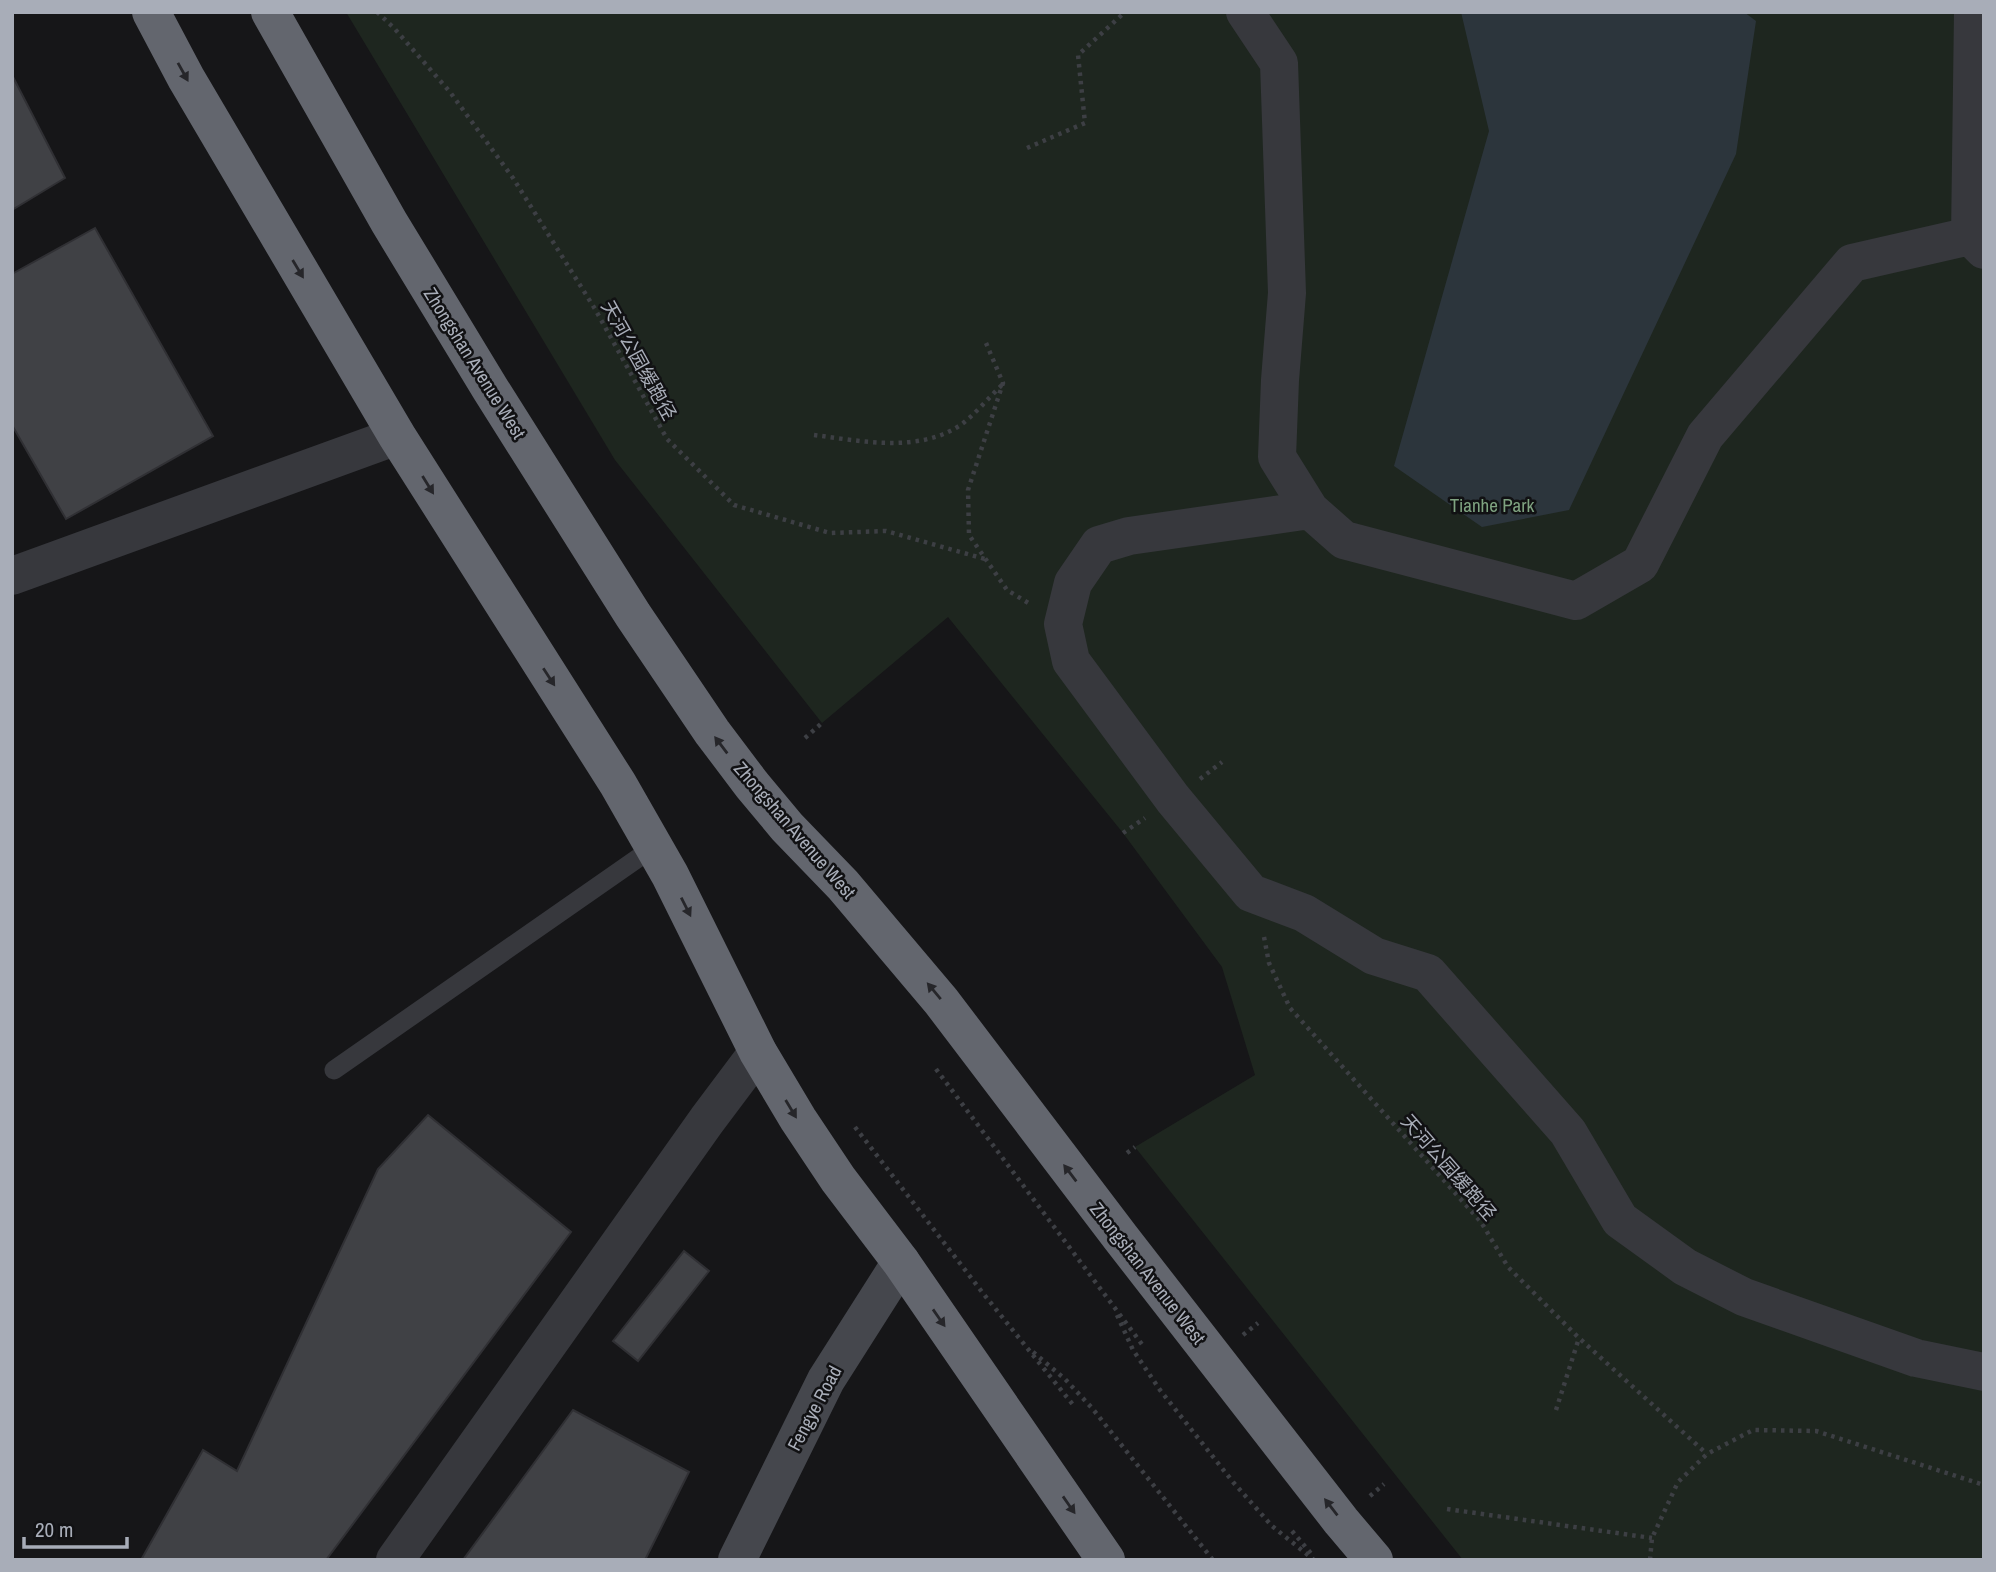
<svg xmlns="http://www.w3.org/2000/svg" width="1996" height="1572" viewBox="0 0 1996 1572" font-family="'Archivo Narrow','Noto Sans SC',sans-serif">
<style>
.green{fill:#1e261f}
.water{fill:#2c353c}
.building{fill:#404145;stroke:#303034;stroke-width:2}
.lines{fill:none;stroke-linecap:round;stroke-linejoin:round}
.path{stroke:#3d3f44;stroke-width:4.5;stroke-dasharray:3.5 5;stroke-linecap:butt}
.lane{stroke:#37383d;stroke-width:19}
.street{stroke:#37383d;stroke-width:38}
.secondary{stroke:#45474d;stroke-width:38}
.highway{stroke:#63666e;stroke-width:38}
.oneway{fill:#26262a}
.labels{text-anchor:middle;stroke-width:5;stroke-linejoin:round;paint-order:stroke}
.street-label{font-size:19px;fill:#a8adb8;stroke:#111113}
.park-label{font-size:19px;fill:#7fa381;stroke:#111113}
</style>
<rect width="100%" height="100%" fill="#161618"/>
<path class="green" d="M 346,12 L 1984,12 L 1984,1560 L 1463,1560 L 1135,1147 L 1255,1075 L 1222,967 L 1123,833 L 948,617 L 822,723 L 615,460 Z"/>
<path class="water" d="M 1461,12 L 1744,12 L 1756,21 L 1736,154 L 1569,510 L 1482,527 L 1394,466 L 1489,131 Z"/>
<path class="building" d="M 12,75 L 65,178 L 12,210 Z
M 95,228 L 213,436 L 66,519 L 12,425 L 12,274 Z
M 428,1115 L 571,1232 L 326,1560 L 141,1560 L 203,1450 L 237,1471 L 378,1169 Z
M 684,1251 L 709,1271 L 638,1361 L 613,1341 Z
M 573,1410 L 689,1472 L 645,1560 L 463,1560 Z"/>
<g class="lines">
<path class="path" d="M 377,12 L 394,28 L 450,92 L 513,178 L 595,309 L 667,439 L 734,505 L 830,533 L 886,531 L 985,559
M 1027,148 L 1085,123 L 1078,55 L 1125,12
M 986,343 L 1003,383 L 968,490 L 969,535 L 1007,590 L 1030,604
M 814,435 C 861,441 917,453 959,426 C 973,417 990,396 1003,384
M 805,738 L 822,723
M 1200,779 L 1222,762
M 1123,833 L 1145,818
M 1264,937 L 1269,963 L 1290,1008 L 1481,1222 L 1508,1267 L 1579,1338 L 1707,1454
M 936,1069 L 1144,1347
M 855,1127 L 982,1292 L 1074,1406
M 1127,1153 L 1135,1147
M 1117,1315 L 1133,1350 L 1160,1390 L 1233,1482 L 1272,1526 L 1314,1560
M 1243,1335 L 1258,1323
M 1033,1352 L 1065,1379 L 1092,1408 L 1213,1560
M 1556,1410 L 1579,1338
M 1370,1496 L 1384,1484
M 1447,1509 L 1652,1538
M 1292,1531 L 1314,1557
M 1650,1560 L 1652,1538 L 1678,1482 L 1707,1454 L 1753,1430 L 1816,1431 L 1984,1485"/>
<path class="lane" d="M 334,1070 L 654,847"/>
<path class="street" d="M 1245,12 L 1279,63 L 1287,293 L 1280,380 L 1277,457 L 1310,510 L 1129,536 L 1099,545 L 1073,583 L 1063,624 L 1071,661 L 1173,799 L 1251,893 L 1304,913 L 1374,956 L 1428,973 L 1568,1132 L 1620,1220 L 1685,1267 L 1744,1297 L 1916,1358 L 1984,1372
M 1973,12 L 1970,236 L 1984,250
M 1310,510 L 1344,540 L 1576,601 L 1640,564 L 1705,436 L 1852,263 L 1970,236
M 12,576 L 397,436
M 395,1560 L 707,1120 L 758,1052"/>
<path class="secondary" d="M 737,1560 L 826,1380 L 901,1262"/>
<path class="highway" d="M 151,12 L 186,78 L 397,436 L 618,784 L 670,875 L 758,1052 L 798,1119 L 838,1179 L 901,1262 L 1106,1560
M 270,12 L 389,222 L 491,390 L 633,615 L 712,732 L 752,785 L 787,827 L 843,885 L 941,1001 L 1121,1238 L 1341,1521 L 1374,1560"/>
</g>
<defs><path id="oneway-solid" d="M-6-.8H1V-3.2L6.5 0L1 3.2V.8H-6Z" transform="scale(1.75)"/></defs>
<g class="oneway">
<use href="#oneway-solid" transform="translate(183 72) rotate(61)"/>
<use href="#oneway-solid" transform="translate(298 269) rotate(59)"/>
<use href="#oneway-solid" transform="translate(428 485) rotate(58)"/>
<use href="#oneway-solid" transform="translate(549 677) rotate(57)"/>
<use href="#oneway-solid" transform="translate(721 745) rotate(-127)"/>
<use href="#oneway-solid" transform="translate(686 907) rotate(63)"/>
<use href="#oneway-solid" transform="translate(934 991) rotate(-130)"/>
<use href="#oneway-solid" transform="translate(791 1109) rotate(59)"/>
<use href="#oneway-solid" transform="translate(1070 1173) rotate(-127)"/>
<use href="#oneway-solid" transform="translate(939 1318) rotate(55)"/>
<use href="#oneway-solid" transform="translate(1069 1505) rotate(55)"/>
<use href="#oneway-solid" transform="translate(1331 1507) rotate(-128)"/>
</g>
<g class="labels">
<g class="street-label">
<text transform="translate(639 360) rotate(61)" y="7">天河公园缓跑径</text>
<text transform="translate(475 363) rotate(58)" y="7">Zhongshan Avenue West</text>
<text transform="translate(795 830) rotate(49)" y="7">Zhongshan Avenue West</text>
<text transform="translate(1449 1167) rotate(49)" y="7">天河公园缓跑径</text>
<text transform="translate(1148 1273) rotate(52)" y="7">Zhongshan Avenue West</text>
<text transform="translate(814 1408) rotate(-62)" y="7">Fengye Road</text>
</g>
<g class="park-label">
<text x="1492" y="512">Tianhe Park</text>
</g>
</g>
<rect width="1996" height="1572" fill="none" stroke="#a8adb8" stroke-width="28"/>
<path d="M24 1537v10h103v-10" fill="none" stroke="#a8adb8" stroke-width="3.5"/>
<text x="35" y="1537" font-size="21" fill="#a8adb8" stroke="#111113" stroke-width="5" paint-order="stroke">20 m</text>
</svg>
